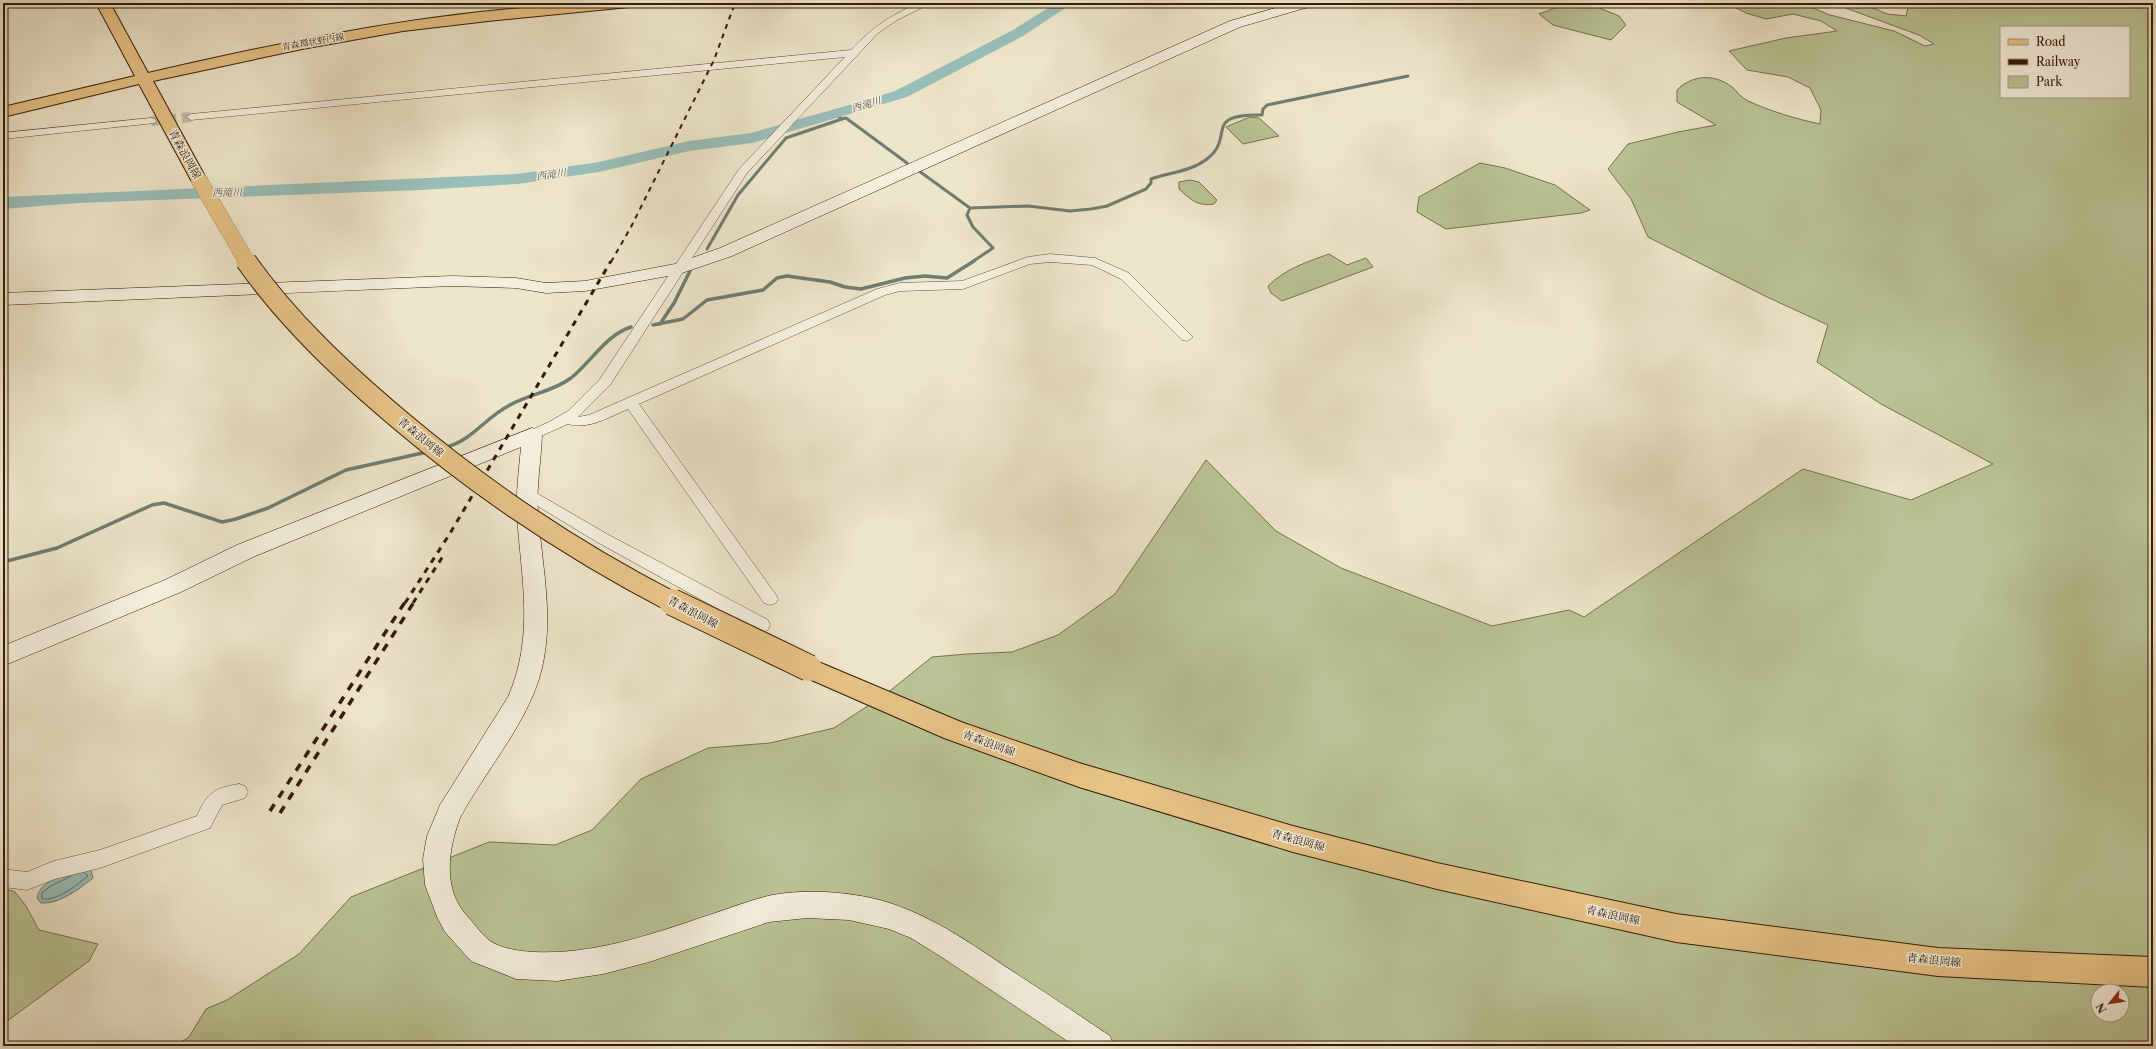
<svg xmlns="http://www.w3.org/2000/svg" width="2156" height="1049" viewBox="0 0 2156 1049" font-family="'Libre Caslon Text','Noto Serif JP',serif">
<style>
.green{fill:#bac496;stroke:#766f4e;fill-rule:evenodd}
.water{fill:#99bfba;stroke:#707d72}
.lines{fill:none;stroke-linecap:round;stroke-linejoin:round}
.shore{stroke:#666c60;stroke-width:1}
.stream-far1{stroke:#707d72;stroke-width:3}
.stream{stroke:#707d72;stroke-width:3.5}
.river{fill:#99bfba;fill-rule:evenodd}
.street-tunnel{stroke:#c9bda4;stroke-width:10;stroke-dasharray:10 5.5;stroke-linecap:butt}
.street-casing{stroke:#624d37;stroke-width:1}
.secondary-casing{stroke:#331a06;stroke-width:1}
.primary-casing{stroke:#331a06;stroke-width:2}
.street{fill:#f4efdd;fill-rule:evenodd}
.secondary{fill:#f4efdd;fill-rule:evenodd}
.primary{fill:#e7c386;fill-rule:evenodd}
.rail-far2{stroke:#331a06;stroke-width:2;stroke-dasharray:5 5;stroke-linecap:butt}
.rail-far1{stroke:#331a06;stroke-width:3;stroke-dasharray:6 6;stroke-linecap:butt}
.rail{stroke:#331a06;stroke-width:3.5;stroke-dasharray:8 8;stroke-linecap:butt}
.primary-bridge-far2-casing{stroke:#331a06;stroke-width:16;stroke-linecap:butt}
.primary-bridge-far1-casing{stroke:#331a06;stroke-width:22;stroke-linecap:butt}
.primary-bridge-casing{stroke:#331a06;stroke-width:28;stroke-linecap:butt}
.primary-bridge-far2{stroke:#e7c386;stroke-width:16}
.primary-bridge-far1{stroke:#e7c386;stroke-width:20}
.primary-bridge{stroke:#e7c386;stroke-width:26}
.labels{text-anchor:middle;stroke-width:3;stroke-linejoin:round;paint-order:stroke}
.far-street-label{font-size:9px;fill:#331a06;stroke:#f4efdd}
.far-water-label{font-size:10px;font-style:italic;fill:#575445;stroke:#f4efdd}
.street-label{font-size:11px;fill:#331a06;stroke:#f4efdd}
</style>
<rect width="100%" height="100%" fill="#eee6cb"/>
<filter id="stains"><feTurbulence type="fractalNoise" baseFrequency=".005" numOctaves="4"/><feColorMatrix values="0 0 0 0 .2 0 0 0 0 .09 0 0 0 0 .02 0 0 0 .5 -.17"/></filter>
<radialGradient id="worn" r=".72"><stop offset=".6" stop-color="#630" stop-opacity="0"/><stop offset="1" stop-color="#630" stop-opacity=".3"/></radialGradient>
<path class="green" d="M 1587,3 L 1619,16 L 1626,25 L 1611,40 L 1553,25 L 1539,14 L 1565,4 Z
M 1726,3 L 1801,3 L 1830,15 L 1894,31 L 1925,46 L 1934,44 L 1919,35 L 1843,7 L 1862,3 L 1887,14 L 1906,16 L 1909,4 L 1914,3 L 2153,3 L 2153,1046 L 175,1046 L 189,1037 L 206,1009 L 227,1000 L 299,954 L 351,897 L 489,842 L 555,845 L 592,830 L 641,779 L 708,748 L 770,743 L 834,728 L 886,694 L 932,657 L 967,654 L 1012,652 L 1058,635 L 1115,594 L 1206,460 L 1276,531 L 1341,568 L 1492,626 L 1569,610 L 1584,617 L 1803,469 L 1911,500 L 1993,464 L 1881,404 L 1817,362 L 1828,325 L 1767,297 L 1648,237 L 1631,199 L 1608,169 L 1628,144 L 1678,132 L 1716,125 L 1677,102 L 1677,90 C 1692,75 1714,73 1732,87 C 1737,91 1741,98 1748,101 C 1770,111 1796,119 1820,124 L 1821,110 L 1810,88 L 1788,77 L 1747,70 L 1729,51 L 1786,38 L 1837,31 L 1821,21 L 1793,14 L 1766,19 L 1746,13 ZM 2001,27 L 2129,27 L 2129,97 L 2001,97 ZM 2098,991 L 2122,991 L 2122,1015 L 2098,1015 Z
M 1250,117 L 1259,118 L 1279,136 L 1243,144 L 1226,127 Z
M 1480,163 L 1505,168 L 1555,185 L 1590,210 L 1581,213 L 1446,229 L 1417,212 L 1419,197 Z
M 1190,180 L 1199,182 L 1217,200 L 1214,204 C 1198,207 1190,199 1179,189 L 1179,182 Z
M 1329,254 L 1347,265 L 1366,258 L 1373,267 L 1282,301 L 1271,293 L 1268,286 C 1285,269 1307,262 1329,254 Z
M 3,888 L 15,892 L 26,906 L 39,930 L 98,944 L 89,961 L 3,1024 Z"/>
<path class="water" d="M 85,868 L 91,871 L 93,878 C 79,889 60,904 41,903 L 37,898 C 40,879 69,873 85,868 Z"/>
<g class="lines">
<path class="shore" d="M 71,876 L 49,887 L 42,893 L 42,899 C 57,901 77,885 88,876 L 85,873"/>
<path class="stream-far1" d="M 842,119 L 846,118 L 907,163
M 919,171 L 970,208
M 707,249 L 738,195 L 786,138 L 842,119 L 837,115
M 972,262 L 993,248 L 973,227 L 967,215 L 970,208 L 1028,206 L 1070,211 L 1091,209 L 1107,206 L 1146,189 L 1151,183 L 1151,179 C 1170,172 1190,172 1207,159 C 1236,137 1201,114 1262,115 L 1263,109 L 1267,105 L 1408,76"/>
<path class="stream" d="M 660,324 L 674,303 L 690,271
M 653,325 L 683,319 L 707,300 L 763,290 L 777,278 L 787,276 L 830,282 L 845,287 L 861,289 L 905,278 L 925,276 L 947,278 L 974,261
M 444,448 C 475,439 484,418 510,405 C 530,394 552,392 571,378 C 591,362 606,335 631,327
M 3,562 L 57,548 L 152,505 L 164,503 L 222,522 L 236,519 L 268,508 L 346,470 L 427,452"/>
<path class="river" d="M 1056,3 L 1073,3 L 1023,36 L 907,97 L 752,143 L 689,151 L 599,172 L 517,184 L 421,190 L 78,203 L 3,209 L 3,197 L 517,174 L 599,162 L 689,141 L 751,133 L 856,103 L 895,91 L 1013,30 Z"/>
<path class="street-tunnel" d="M 151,121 L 191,117"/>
<g class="street-casing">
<path id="street" d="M 918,3 L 931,3 L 897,20 L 878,33 L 747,173 L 610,385 L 578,417 L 589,415 L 877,289 L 900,283 L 962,281 L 1028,257 L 1050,254 L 1095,258 L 1129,273 L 1193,337 L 1187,341 L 1182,340 L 1121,279 L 1092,265 L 1050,262 L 1030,264 L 963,289 L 900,291 L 885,295 L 639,404 L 776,595 L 778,599 L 776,603 L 770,605 L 764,603 L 628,409 C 609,417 589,430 568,424 L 532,440 L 527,438 L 525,435 L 527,432 L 549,422 L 568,411 L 600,379 L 739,169 L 845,57 L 191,120 L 186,117 L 191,114 L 851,50 C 875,25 887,18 918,3 Z
M 151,118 L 155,119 L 156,121 L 155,123 L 3,139 L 3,133 Z
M 526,487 L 607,534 L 768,620 L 770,625 L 768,630 L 762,632 L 756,630 L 597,542 L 521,496 L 519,492 L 521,488 Z
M 239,784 L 245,786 L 248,792 L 245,798 L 222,805 L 210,828 L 100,868 L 55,879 L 27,890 L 3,887 L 3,869 L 27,872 L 54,861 L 100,850 L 197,816 C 207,793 214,788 239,784 Z"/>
</g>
<g class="secondary-casing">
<path id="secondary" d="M 1293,3 L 1314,3 L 1312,6 L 1240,27 L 732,256 L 679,274 L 585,291 L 546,293 L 516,288 L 452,286 L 3,305 L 3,293 L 452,276 L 516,278 L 546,283 L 585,281 L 675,264 L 720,248 L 1230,21 Z
M 532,428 L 539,430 L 542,435 C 541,462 536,487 538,513 C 542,568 556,624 539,679 C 523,729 485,771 460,818 C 448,850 442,890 468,917 C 475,925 482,935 490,941 C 502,949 519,951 533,952 C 592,955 650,935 706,916 C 728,909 750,900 772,895 C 801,890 832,891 861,896 C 916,905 963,938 1009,969 C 1043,991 1076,1013 1110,1036 L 1114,1046 L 1075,1046 L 940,956 L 911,938 L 889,929 L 849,920 L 807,918 L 769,922 L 649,962 L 603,974 L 557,981 L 516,979 L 471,961 L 445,932 L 437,917 L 425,885 L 423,859 L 427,836 L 440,805 L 508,697 C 535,635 521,579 517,514 C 516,491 519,470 521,447 L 253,557 L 181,592 L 3,666 L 3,646 L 165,580 L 237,545 Z"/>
</g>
<g class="primary-casing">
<path id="primary" d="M 96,3 L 110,3 L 148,73 C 307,36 472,3 636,3 L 629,7 L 488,21 L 403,31 L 302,49 L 153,81 L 207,180 L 205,183 L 193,183 L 191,180 L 139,84 L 3,117 L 3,107 L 135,76 Z
M 809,658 L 961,722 L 1079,763 L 1293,826 L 1437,863 L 1676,914 L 1938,948 L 2153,957 L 2153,987 L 1938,976 L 1676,942 L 1437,889 L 1293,852 L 1079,787 L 944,738 L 800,675 L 797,668 L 800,661 Z"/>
</g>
<use href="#street" class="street"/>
<use href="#secondary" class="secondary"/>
<use href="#primary" class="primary"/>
<path class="rail-far2" d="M 611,262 L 631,227 L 714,60 L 735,3"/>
<path class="rail-far1" d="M 405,603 L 449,535 L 611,261
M 413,603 L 445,553"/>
<path class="rail" d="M 270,811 L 405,602
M 280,813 L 414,602"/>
<g class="primary-bridge-far2-casing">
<path id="primary-bridge-far2" d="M 199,180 L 247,262"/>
</g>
<g class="primary-bridge-far1-casing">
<path id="primary-bridge-far1" d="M 246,261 C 289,322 344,373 401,421 C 485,492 577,553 674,603"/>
</g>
<g class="primary-bridge-casing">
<path id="primary-bridge" d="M 672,602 L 809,668"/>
</g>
<use href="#primary-bridge-far2" class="primary-bridge-far2"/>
<use href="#primary-bridge-far1" class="primary-bridge-far1"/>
<use href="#primary-bridge" class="primary-bridge"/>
</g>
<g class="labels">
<g class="far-street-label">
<text transform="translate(313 42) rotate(-10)" y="3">青森環状野内線</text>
</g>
<g class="far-water-label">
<text transform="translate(866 104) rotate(-17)" y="4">西滝川</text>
<text transform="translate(551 174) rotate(-8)" y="4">西滝川</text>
<text transform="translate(227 192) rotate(-2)" y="4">西滝川</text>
</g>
<g class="street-label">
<text transform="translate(185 154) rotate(61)" y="4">青森浪岡線</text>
<text transform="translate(421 437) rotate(39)" y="4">青森浪岡線</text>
<text transform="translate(693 612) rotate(28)" y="4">青森浪岡線</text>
<text transform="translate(989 743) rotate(20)" y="4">青森浪岡線</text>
<text transform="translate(1298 840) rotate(15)" y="4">青森浪岡線</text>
<text transform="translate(1613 915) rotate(12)" y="4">青森浪岡線</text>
<text transform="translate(1934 960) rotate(5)" y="4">青森浪岡線</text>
</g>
</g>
<rect width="2156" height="1049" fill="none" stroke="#eee6cb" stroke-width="16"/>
<rect x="4" y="4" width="2148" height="1041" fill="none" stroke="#331a06" stroke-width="2"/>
<rect x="8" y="8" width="2140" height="1033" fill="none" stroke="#331a06"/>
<rect x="2000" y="26" width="130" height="72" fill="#f4efdd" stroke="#a79a87"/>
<rect x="2008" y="39" width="20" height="6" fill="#e7c386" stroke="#a79a87"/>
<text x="2036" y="46" font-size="12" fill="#331a06">Road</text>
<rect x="2008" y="59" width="20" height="6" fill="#331a06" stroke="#a79a87"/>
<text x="2036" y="66" font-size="12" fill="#331a06">Railway</text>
<rect x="2008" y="76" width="20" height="12" fill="#bac496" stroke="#a79a87"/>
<text x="2036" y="86" font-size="12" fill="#331a06">Park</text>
<g transform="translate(2110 1003) rotate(240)"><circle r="19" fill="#f4efdd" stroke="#a79a87"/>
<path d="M0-3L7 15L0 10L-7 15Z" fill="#8f2418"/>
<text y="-6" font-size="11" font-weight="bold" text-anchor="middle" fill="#331a06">N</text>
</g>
<rect width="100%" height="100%" filter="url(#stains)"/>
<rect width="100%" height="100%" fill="url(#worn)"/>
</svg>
